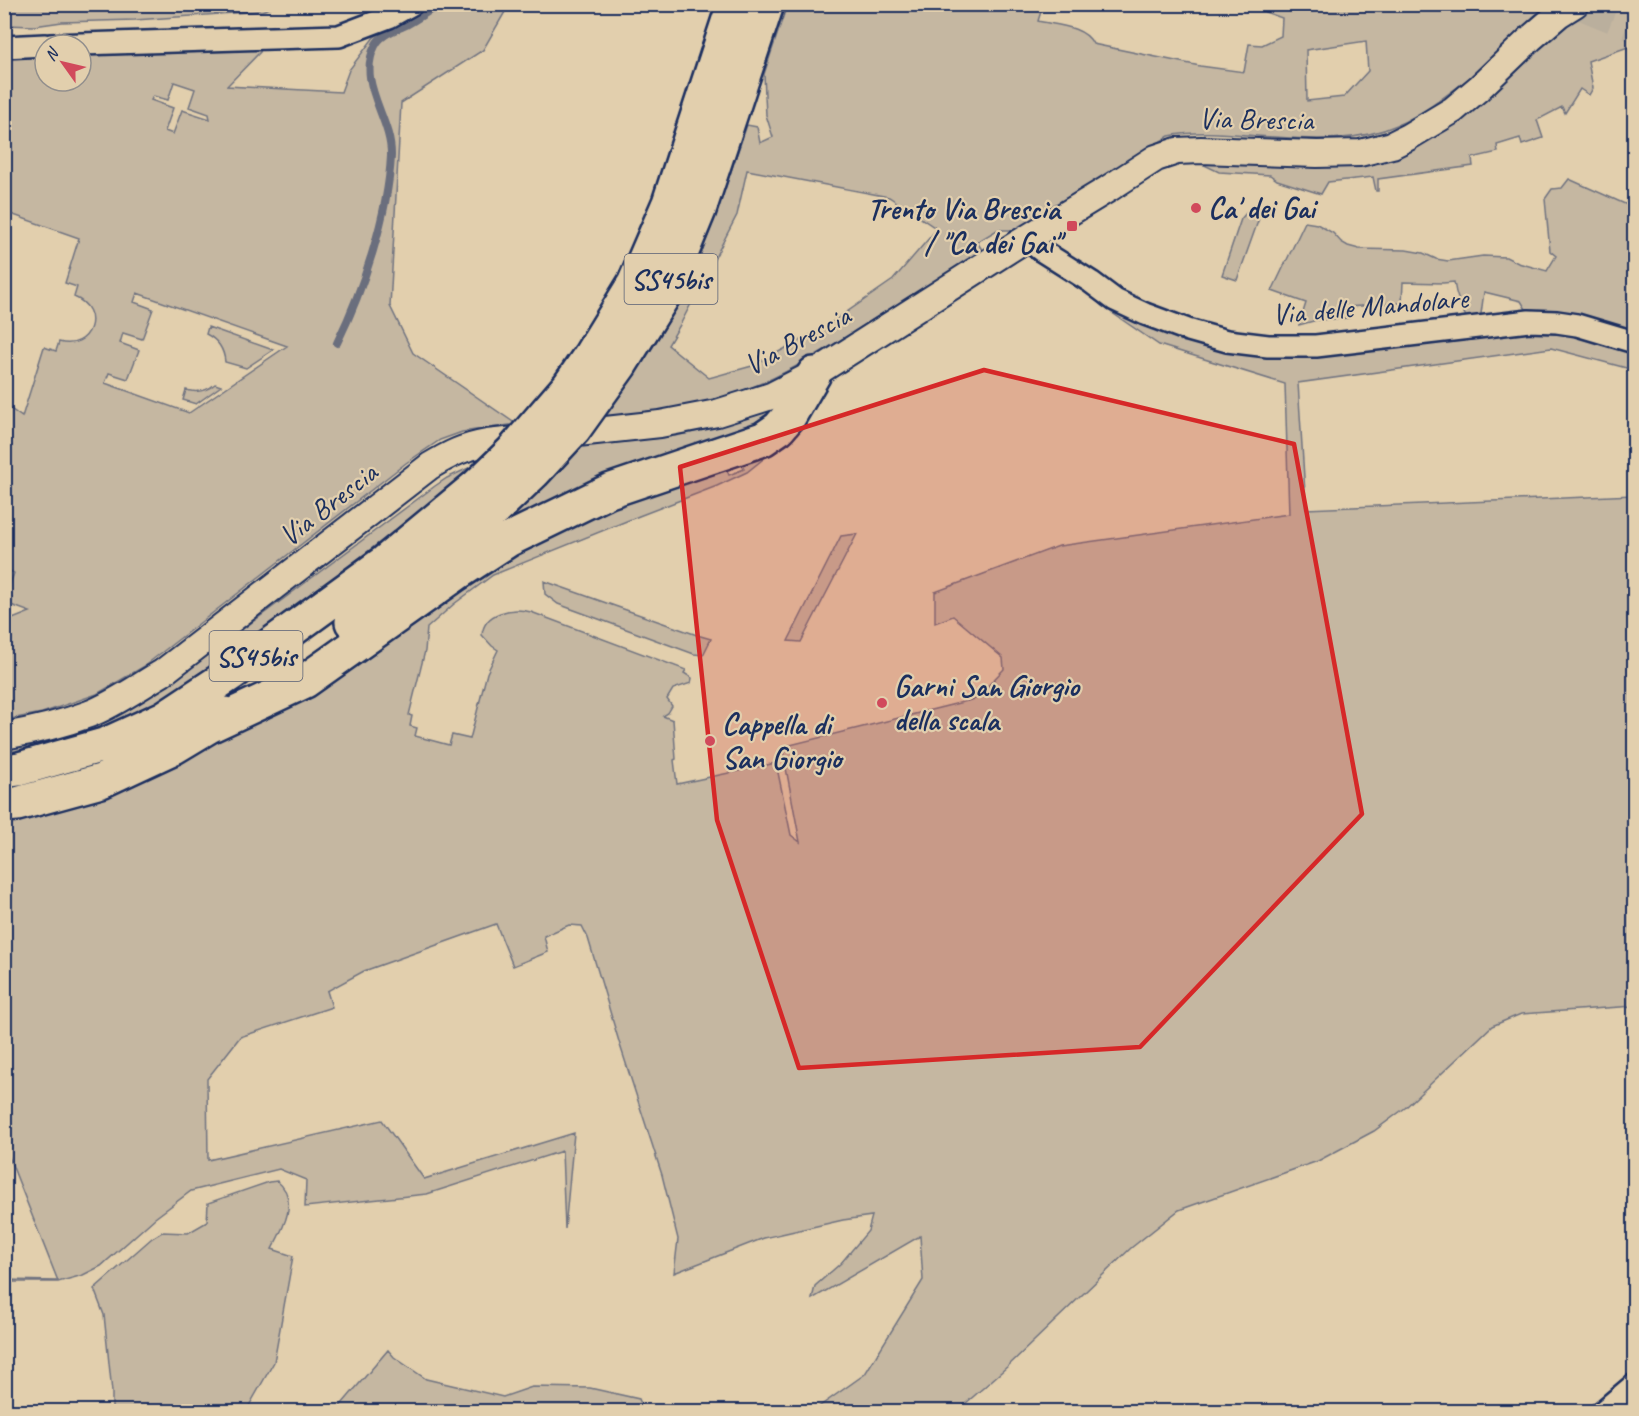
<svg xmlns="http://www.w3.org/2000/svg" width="1639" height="1416" viewBox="0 0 1639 1416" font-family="Caveat,sans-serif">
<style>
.green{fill:#c5b7a1;stroke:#707380;stroke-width:1.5;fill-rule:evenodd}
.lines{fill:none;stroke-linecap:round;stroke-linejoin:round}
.stream{stroke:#6a6e7d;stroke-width:8}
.motorway-tunnel{stroke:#baaf9d;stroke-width:33;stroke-dasharray:33 16;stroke-linecap:butt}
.minor-casing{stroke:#1b2f5e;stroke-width:26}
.tertiary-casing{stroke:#1b2f5e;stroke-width:30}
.trunk-casing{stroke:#1b2f5e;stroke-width:38}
.minor{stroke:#e2cfad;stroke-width:21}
.tertiary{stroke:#e2cfad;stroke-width:26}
.trunk{stroke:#e2cfad;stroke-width:33}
.trunk-bridge-casing{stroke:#1b2f5e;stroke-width:38;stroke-linecap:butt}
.trunk-bridge{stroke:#e2cfad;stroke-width:33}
.marked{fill:#d62828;fill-opacity:0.2;stroke:#d62828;stroke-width:4.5;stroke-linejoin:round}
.poi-dot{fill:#d1495b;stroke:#e2cfad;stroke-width:2}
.labels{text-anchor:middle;stroke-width:4.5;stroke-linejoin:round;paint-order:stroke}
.shield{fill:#e2cfad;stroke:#575f76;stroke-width:1.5}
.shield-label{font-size:28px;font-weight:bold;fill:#1b2f5e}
.street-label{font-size:30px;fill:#1b2f5e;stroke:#e2cfad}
.poi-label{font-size:30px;font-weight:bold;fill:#1b2f5e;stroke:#e2cfad;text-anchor:start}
</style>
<rect width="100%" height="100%" fill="#e2cfad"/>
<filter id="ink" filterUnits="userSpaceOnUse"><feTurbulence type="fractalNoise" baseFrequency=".0167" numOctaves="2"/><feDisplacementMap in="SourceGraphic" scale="12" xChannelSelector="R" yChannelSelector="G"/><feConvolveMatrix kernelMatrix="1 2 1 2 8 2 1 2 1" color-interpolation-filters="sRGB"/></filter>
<g filter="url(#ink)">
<path class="green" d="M 1407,4 C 1421,10 1429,13 1441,5 L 1547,5 L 1533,17 L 1493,63 L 1488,64 C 1459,85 1430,111 1397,125 C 1359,142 1314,140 1274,137 C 1239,135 1204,129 1169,136 L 1017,230 L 997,230 L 977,242 L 983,251 C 943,276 903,301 863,326 C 821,352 780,379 733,394 C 692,408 646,412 603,417 C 630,380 659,343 679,301 C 708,245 726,184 747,125 L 757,127 L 760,143 L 773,137 L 766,115 L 764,74 L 787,5 L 1043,5 L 1038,21 C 1055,25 1085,26 1093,44 L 1200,66 L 1244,72 L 1249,44 L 1262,45 L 1281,36 L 1282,18 L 1265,12 L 1265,5 ZM 1366,41 L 1368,71 L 1344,97 L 1307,101 L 1306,50 ZM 747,170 L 889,197 L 937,229 L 893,280 L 822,329 L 752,366 L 709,378 L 668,345 L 680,325 L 737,215 Z
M 4,5 L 5,4 L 278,5 L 262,11 L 135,20 L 62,22 L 34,26 L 5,25 Z
M 432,5 L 509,5 L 483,50 L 401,103 L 390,306 L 413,353 L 516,424 L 462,432 L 440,440 L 406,463 L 143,667 L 97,694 L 42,713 L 5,720 L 5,622 L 30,612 L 11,605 L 12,599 L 6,595 L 14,573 L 6,569 L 5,572 L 5,405 L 22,417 L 44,347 L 56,351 L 59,342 C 91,351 106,310 74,297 L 77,287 L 65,283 L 79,238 L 5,212 L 5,55 L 45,54 L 45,81 L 81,81 L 81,53 L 262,45 L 260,52 L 227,86 L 341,92 L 349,70 L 374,37 ZM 174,82 L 195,89 L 189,107 L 209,114 L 210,119 L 182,110 L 173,134 L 165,131 L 173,108 L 151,100 L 153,96 L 168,100 ZM 137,293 L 287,346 L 189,413 L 105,383 L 109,373 L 128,379 L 139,350 L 120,343 L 123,333 L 142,339 L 153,309 L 134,302 Z
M 1634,6 L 1634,45 L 1588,61 L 1593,88 L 1589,95 L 1580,89 L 1565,113 L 1562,107 L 1537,120 L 1543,138 L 1522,145 L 1520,138 L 1497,145 L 1498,152 L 1472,158 L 1473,166 L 1378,179 L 1378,191 L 1376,191 L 1373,177 L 1328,182 L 1321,194 L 1277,180 L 1270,175 L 1219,172 L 1192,159 L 1406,151 L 1447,130 L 1469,114 L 1495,90 L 1552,32 L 1581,13 L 1604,8 Z
M 1569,179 L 1634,208 L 1634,334 L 1590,317 L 1551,313 L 1529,314 L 1521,301 L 1484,292 L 1480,321 L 1469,322 C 1461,309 1456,297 1454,282 L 1443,283 L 1403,282 L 1402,303 L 1348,307 L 1349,318 L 1317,320 L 1299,325 L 1306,303 L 1272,291 L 1305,222 L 1317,224 L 1333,233 L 1341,242 L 1348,246 L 1359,249 L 1406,250 L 1423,253 L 1436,259 L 1448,261 L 1483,256 L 1506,257 L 1518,263 L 1547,271 L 1556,256 L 1550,251 L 1545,199 L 1552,189 L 1562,188 Z
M 1254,209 L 1262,210 L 1237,280 L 1222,275 L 1241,219 L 1247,212 Z
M 1087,292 L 1134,317 L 1221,345 L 1548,329 L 1634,348 L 1634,370 L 1551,348 L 1298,383 L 1306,509 L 1634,495 L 1634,1006 L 1521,1014 L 1492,1026 L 1405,1108 L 1374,1131 L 1318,1161 L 1179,1210 L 1131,1248 L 1008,1366 L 957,1411 L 813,1411 L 865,1374 L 923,1280 L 920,1236 L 812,1299 L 815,1286 L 841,1263 L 868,1231 L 872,1216 L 843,1220 L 764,1238 L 674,1273 L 678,1239 L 662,1175 L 620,1045 L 588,938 L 582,926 L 569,925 L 544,936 L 548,952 L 513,966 L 496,924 L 364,971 L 327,991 L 332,1007 L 240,1037 L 207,1079 L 208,1160 L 382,1120 L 424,1179 L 574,1133 L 565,1229 L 562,1151 L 427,1194 L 305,1207 L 306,1180 L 279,1169 L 191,1191 L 155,1218 L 101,1266 L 83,1275 L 58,1282 L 5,1282 L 5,1280 L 58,1281 L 5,1147 L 5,823 L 79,802 L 537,539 L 606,506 L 726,468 L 729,475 L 744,469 L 741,463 L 757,459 L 772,452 L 747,472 L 717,486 L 639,516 L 493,575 L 454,604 L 427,628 L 425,651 L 409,715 L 412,716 L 410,726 L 417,728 L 415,736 L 449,745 L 452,735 L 470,739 L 487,673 L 498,650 L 492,646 L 482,635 C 484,612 512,607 531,612 L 686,670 L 684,673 L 692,678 L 691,683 L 673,689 L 667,699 L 672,706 L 668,713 L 663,716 L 673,720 L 676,759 L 674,760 L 677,784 L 776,763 L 791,835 L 800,842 L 782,747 L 975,699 L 1004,669 L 1003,658 L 953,616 L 935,623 L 935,592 L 1059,546 L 1289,514 L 1285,384 L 1159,345 L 1102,306 Z
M 208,327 L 273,350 L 246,368 L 225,362 C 224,349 218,340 206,334 Z
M 215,384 L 221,386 L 196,404 L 183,400 L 186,390 C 197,393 207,391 215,384 Z
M 771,411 L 773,416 L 761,426 L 485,543 L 581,442 C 624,442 666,440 707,429 C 728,423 749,413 771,411 Z
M 473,466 L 436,499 L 320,588 L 219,663 L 180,690 L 144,710 L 117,723 L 71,741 L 5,756 L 4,748 L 115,715 L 148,697 L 176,679 L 435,486 L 447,478 Z
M 857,534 L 801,642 L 788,641 L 841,536 Z
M 544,581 L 697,635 L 711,639 L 703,655 L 694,654 L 558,604 L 545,594 Z
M 277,1181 C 300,1199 283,1229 272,1249 L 293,1256 L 274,1362 L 246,1411 L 112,1411 L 112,1392 L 104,1315 L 94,1289 L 152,1238 L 162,1232 L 188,1233 L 207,1222 L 208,1203 L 269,1182 Z
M 388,1350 L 394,1357 L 426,1379 L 503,1397 L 532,1387 L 590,1388 L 639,1399 L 644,1411 L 336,1411 Z"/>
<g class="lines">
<path class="stream" d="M 337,343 C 363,290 388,215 391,156 C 392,118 356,83 375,46 C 381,33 397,30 408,24 C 419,18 429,11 439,4"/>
<path class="motorway-tunnel" d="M 1583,4 L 1634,25"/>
<g class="minor-casing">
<path id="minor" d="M 50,45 L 339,36 L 389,17 L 412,4
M 4,47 L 45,45
M 1027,239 L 1042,251 L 1091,282 L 1115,300 L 1145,314 L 1188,330 L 1227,341 L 1268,346 L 1316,346 L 1529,321 L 1557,322 L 1577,325 L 1634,342
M 1602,1412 L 1634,1385"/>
</g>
<g class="tertiary-casing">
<path id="tertiary" d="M 4,736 C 33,731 62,724 89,714 C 115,704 138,687 162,673 L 430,466 C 450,454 464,447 487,443 L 660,424 L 717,413 L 771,396 L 814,374 L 1016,245 L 1108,189 L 1156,158 L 1177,151 L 1201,150 L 1317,154 L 1360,153 L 1392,145 L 1408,137 L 1453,110 L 1479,88 L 1531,38 L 1559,14 L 1575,4"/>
</g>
<g class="trunk-casing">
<path id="trunk" d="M 352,622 L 495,509
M 209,726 L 305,681 L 456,574 L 508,540 L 609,491 L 763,439 L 779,428 L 790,415 L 814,374
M 4,771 L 19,769 L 107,744 L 164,718 L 232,673 L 385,562 L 477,486
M 4,805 L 17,804 L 101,781 L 174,747 L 209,726 L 225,714"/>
</g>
<use href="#minor" class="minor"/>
<use href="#tertiary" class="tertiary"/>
<use href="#trunk" class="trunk"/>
<g class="trunk-bridge-casing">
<path id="trunk-bridge" d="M 477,486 L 512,452 L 569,386 L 591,354 L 634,284 L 669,203 L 734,4
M 495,509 L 534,472 L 574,429 L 620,365 L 665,293 L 699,210 L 767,4"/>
</g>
<use href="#trunk-bridge" class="trunk-bridge"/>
</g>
</g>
<path class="marked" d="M 984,370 L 1294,444 L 1362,814 L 1140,1047 L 799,1068 L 717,820 L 680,467 Z"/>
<g class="poi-dot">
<circle cx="1196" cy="208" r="6"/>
<rect x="1066" y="220" width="12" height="12" rx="3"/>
<circle cx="882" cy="703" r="6"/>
<circle cx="710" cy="741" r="6"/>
</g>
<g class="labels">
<g class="shield">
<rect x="624.5" y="254" width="93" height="50" rx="4.5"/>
<rect x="209.5" y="631" width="93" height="50" rx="4.5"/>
</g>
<g class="shield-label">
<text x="671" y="289">SS45bis</text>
<text x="256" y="666">SS45bis</text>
</g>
<g class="street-label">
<text transform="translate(1256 119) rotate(1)" y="10">Via Brescia</text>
<text transform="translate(1370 306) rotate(-5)" y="10">Via delle Mandolare</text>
<text transform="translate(797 340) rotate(-28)" y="10">Via Brescia</text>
<text transform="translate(328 504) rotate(-38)" y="10">Via Brescia</text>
</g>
<g class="poi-label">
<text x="1208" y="218">Ca' dei Gai</text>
<text x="1060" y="219" text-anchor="end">Trento Via Brescia<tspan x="1060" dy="34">/ "Ca dei Gai"</tspan></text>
<text x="894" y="696">Garni San Giorgio<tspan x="894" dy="34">della scala</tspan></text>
<text x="722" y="734">Cappella di<tspan x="722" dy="34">San Giorgio</tspan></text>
</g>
</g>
<rect width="1639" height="1416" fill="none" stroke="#e2cfad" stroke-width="24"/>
<rect x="12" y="12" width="1615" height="1392" fill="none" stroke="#1b2f5e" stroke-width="2" filter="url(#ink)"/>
<g transform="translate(63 63) rotate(304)"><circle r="28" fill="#e2cfad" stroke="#928f8d" stroke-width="1.5"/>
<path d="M0-4.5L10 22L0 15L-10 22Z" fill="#d1495b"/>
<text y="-9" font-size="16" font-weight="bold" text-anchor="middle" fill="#1b2f5e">N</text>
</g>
</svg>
